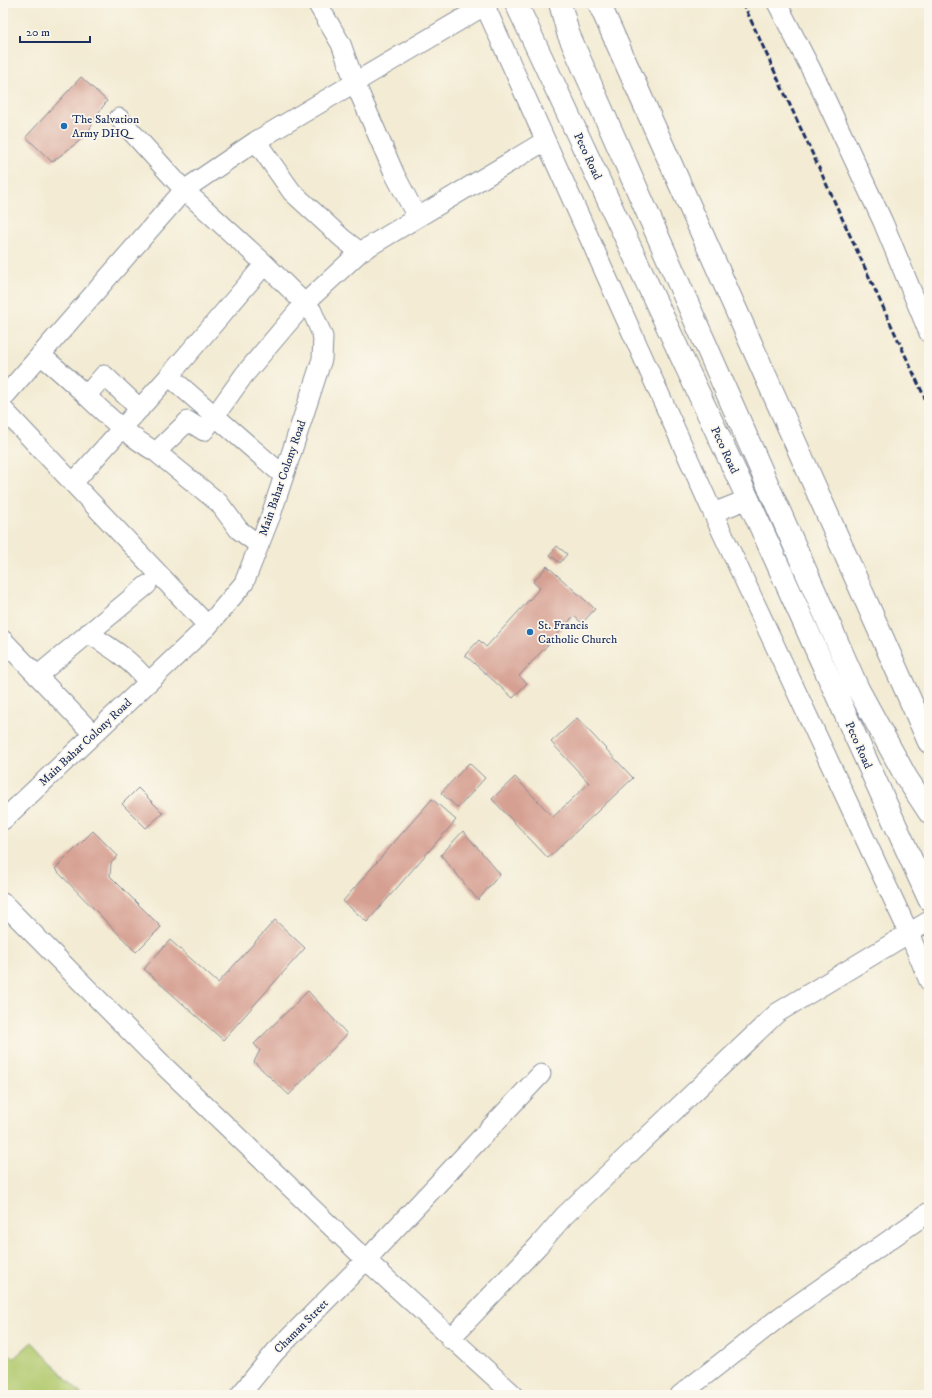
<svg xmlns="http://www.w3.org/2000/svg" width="932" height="1398" viewBox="0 0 932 1398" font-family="'IM FELL DW Pica',serif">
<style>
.green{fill:#b2ca6f;stroke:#667c66}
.building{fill:#d59f91}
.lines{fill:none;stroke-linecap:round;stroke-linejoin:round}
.minor-casing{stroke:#878d98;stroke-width:21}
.primary-casing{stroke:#878d98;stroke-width:24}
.minor{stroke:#fff;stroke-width:19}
.primary{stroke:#fff;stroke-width:22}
.rail{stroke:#1b2f5e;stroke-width:3;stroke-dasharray:6 3;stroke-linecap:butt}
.poi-dot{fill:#1f6fb2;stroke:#fbf7ec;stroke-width:1.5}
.labels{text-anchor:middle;stroke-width:3.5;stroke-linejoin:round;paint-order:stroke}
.poi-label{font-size:12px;fill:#1b2f5e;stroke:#fbf7ec;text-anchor:start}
.street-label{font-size:12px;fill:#1b2f5e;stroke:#fbf7ec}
</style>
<rect width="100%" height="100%" fill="#fbf7ec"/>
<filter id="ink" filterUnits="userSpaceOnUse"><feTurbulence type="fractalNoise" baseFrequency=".025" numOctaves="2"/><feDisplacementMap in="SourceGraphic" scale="8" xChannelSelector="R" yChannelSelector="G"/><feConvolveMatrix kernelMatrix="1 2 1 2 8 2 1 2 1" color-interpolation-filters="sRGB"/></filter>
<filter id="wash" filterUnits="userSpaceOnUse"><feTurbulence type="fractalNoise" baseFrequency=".012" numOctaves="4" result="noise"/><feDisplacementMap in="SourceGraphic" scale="16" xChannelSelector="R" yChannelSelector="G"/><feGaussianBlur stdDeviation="0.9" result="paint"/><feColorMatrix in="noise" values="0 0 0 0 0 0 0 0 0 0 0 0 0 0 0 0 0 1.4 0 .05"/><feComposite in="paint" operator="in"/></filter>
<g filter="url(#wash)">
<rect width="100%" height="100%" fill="#f3ebd3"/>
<path class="green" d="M 32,1342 L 82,1395 L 3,1395 L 3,1348 L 14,1358 Z"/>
<g id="blocks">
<path class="building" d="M 81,77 L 107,101 L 96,116 L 87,135 L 52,162 L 26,137 Z
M 557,546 L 567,554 L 560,563 L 550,555 Z
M 547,566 L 595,609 L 582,623 L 574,616 L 519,676 L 527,683 L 513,698 L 465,655 L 479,640 L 486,647 L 540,588 L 533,582 Z
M 577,718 L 633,778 L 548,858 L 492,799 L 515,777 L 553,817 L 589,783 L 551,742 Z
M 469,763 L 485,778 L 458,808 L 441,793 Z
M 138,788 L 163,813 L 146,828 L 122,804 Z
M 432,799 L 456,820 L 367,922 L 343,901 Z
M 93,831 L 118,856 L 111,863 L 110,876 L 161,927 L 136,952 L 55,869 Z
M 463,831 L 500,874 L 478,900 L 441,855 Z
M 275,920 L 305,948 L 223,1040 L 144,969 L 170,940 L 218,983 Z
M 308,991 L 347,1034 L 289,1095 L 254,1062 L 260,1050 L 254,1044 Z"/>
</g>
</g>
<g filter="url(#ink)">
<use href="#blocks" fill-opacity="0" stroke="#878d98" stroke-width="1"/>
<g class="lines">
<g class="minor-casing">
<path id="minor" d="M 317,3 L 341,44 L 355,83 L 395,175 L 417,217
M 777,3 L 818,83 L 883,222 L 929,333
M 485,6 L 713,513 L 909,933 L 929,981
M 256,141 L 292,192 L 342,238 L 360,252
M 265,264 L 169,376 L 284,476
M 40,355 C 80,385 112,427 156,452
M 87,395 L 104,375 L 140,409
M 3,398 L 184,190 L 256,141 L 489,3
M 3,409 L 208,626
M 73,483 L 169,376
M 713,513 L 748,499
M 259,545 L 239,530 L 219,503 L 156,452 L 188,421 L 204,431 L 244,375 L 304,304 L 360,252 L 545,141
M 88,633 C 113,649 130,659 148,682
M 3,640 L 93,734
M 37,676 L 147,585
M 3,820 L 208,626 L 244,583 L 271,515 L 322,359 L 323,337 L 312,311 L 265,264 L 184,190 L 119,118
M 3,903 L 162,1064 L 366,1260 L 514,1395
M 450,1339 L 539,1245 L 564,1216 L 777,1013 L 929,921
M 240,1395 L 275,1352 L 366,1260 L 541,1074
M 680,1395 L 781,1316 L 929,1212"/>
</g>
<g class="primary-casing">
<path id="primary" d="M 516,3 L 748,499 L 929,899
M 560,3 L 568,33 L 858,689 L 906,777 L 929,812
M 599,3 L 929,742"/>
</g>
<use href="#minor" class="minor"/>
<use href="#primary" class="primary"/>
<path class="rail" d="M 743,3 L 929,407"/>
</g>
</g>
<g class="poi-dot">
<circle cx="64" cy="126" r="4"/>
<circle cx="530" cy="632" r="4"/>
</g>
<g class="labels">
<g class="poi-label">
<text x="72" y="123">The Salvation<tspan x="72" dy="14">Army DHQ</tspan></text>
<text x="538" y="629">St. Francis<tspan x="538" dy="14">Catholic Church</tspan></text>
</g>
<g class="street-label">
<text transform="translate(588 156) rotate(65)" y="4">Peco Road</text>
<text transform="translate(725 450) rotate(65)" y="4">Peco Road</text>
<text transform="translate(282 478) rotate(-71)" y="4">Main Bahar Colony Road</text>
<text transform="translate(85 742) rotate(-43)" y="4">Main Bahar Colony Road</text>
<text transform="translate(859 745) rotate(66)" y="4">Peco Road</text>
<text transform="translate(301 1326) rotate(-45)" y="4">Chaman Street</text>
</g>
</g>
<rect width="932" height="1398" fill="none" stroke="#fbf7ec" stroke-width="16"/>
<path d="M20 36v6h70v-6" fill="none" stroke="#1b2f5e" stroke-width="2"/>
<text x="26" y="36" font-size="12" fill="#1b2f5e" stroke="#fbf7ec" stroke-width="3" paint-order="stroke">20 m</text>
</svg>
